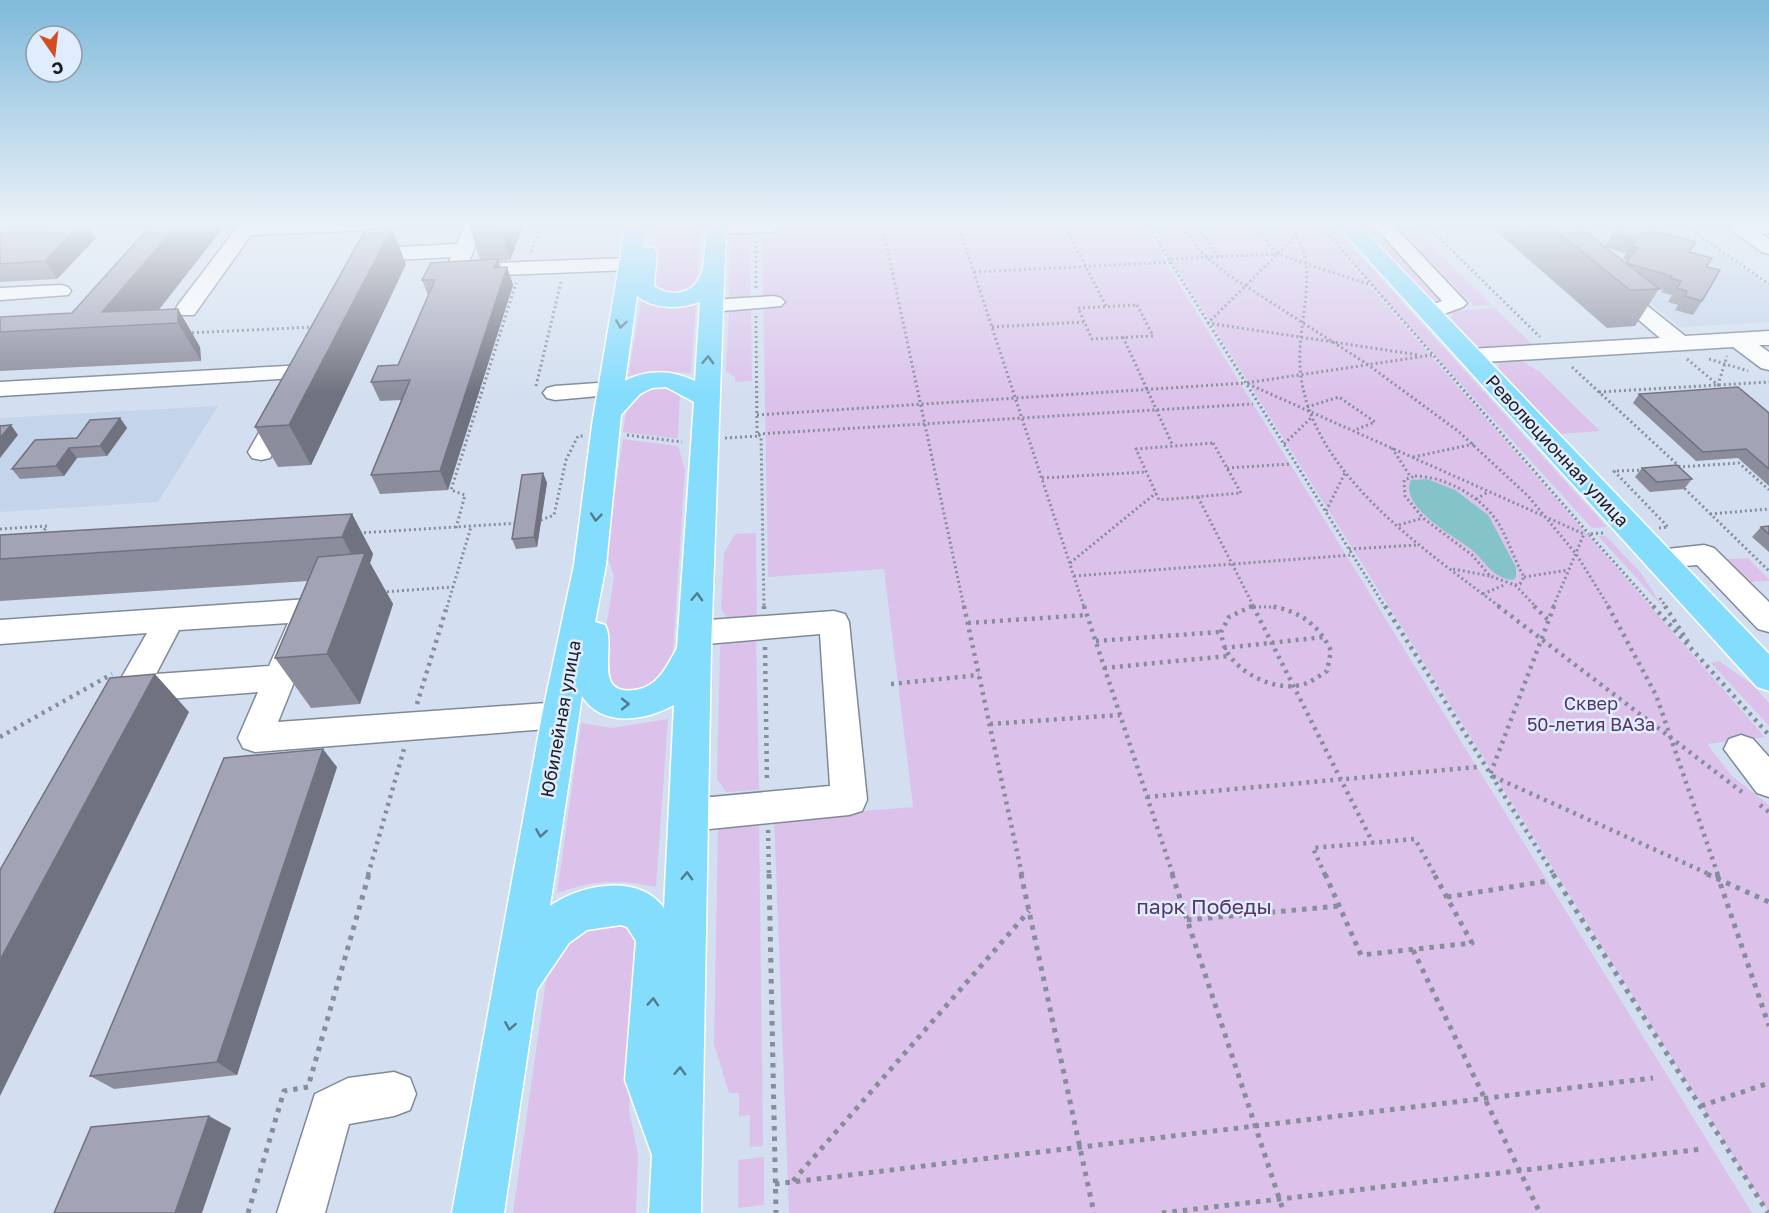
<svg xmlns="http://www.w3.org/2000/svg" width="1769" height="1213" viewBox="0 0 1769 1213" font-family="'Golos Text',sans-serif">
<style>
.built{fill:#c3d4eb}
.green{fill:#dcc2eb}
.water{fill:#84c4c8}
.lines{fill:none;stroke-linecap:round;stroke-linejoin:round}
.minor-casing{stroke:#7f8a99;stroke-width:3}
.major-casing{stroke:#fff;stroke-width:3}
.path-far2{stroke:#868e9b;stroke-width:3;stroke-dasharray:2 3;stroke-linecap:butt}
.path-far1{stroke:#868e9b;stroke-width:4.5;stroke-dasharray:3 5;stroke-linecap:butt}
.path{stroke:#868e9b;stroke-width:5;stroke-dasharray:4.5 6;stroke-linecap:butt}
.minor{fill:#fff;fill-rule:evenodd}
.major{fill:#85ddfe;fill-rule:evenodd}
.wall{fill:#8b8c9c;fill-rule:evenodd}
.shaded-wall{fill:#71727f}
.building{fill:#a2a3b5;stroke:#71727f;stroke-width:1.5}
.oneway{stroke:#4f7d90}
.labels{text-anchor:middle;stroke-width:5;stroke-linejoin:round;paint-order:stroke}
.street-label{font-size:18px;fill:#191d23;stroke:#e0edfe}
.park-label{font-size:18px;fill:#573469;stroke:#e0edfe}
.near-park-label{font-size:21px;fill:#573469;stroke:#e0edfe}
</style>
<rect width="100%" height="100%" fill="#d3dff0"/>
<path class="built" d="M 1552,224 L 1678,224 L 1769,287 L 1769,322 L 1680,327 Z
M 218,406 L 158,502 L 0,512 L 0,418 Z"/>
<path class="green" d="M 654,224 L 701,224 L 697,286 C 684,298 667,294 652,288 L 656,249 Z
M 762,224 L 1142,224 L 1752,1213 L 789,1213 L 774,818 L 913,807 L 884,569 L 768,577 Z
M 1149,224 L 1315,224 L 1765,737 L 1707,744 L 1732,776 L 1769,805 L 1769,1213 Z
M 1320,224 L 1331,224 L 1607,527 L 1592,528 L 1371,285 Z
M 1409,224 L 1492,305 L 1474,306 L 1393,225 Z
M 1361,225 L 1372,225 L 1444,300 L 1438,302 L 1430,298 Z
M 751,229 L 750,299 L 734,300 L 729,295 L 731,235 L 732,232 Z
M 641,302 L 680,306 L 696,303 L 691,373 L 652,371 L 628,376 Z
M 751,307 L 752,381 L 735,382 L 735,377 L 726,371 L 729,312 Z
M 1495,308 L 1532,344 L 1480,347 L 1475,345 L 1451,320 L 1453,311 Z
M 1517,358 L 1540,372 L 1600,431 L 1560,434 L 1498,368 L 1499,363 Z
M 660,384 L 680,392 L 678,439 L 623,432 L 628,399 Z
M 623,439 L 678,446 L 685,470 L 672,667 L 666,679 L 622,699 L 600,668 L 614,576 L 606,552 Z
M 756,533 L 757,617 L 727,618 L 721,609 L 724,553 L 735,534 Z
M 1598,536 L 1606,536 L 1641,573 L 1663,607 Z
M 1748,558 L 1769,579 L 1769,581 L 1750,582 L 1727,559 Z
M 756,633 L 759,790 L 726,792 L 717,779 L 720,648 L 722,643 Z
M 1719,661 L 1753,685 L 1769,703 L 1769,726 L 1711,663 Z
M 668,719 L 656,887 C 618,879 594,880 557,893 L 581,723 L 612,728 Z
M 759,813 L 763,1146 L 750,1147 L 750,1115 L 739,1116 L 739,1093 L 729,1093 L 714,1044 L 718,830 L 723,822 Z
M 593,921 C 628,926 632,920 641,957 L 629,1109 L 638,1155 L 636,1213 L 513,1213 L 550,952 Z
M 764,1157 L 764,1205 L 738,1208 L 738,1160 Z"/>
<path class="water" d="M 1427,479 L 1455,490 L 1488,515 L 1516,567 L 1516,577 L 1513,580 C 1492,578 1487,563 1472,550 C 1456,537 1398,507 1411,480 Z"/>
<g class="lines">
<g class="minor-casing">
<path id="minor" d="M 245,224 L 393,224 L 381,248 L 457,244 L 465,224 L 484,224 L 468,264 L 629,258 L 636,260 L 639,264 L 636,268 L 629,270 L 455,277 L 448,275 L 445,271 L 451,257 L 375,261 L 370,269 L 356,269 L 353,265 L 371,230 L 251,235 L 194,315 L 178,315 L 175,310 L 178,305 L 238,226 Z
M 709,224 L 780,224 L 781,226 L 772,232 L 716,234 L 709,232 L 707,228 Z
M 1372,224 L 1392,224 L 1463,299 L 1467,303 L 1463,307 L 1430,319 L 1422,318 L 1419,313 L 1422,308 L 1442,301 Z
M 1769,224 L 1769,233 L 1760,233 L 1769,239 L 1769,254 L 1762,252 L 1730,229 L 1736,224 Z
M 1612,281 L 1619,283 L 1685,336 L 1769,331 L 1769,345 L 1759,345 L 1769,352 L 1769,370 L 1761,368 L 1733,347 L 1469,363 L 1461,361 L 1458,356 L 1461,351 L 1469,349 L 1660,338 L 1605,291 L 1602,287 L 1605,283 Z
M 61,285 L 68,287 L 71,291 L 68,295 L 0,300 L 0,288 Z
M 774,296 L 781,298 L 785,302 L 781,306 L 711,312 L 703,311 L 700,306 L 703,301 L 711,300 Z
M 305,365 L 313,367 L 317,372 L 313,377 L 0,396 L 0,382 Z
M 612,382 L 620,384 L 624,389 L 620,394 L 555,400 L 547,398 L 543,393 L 547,388 L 555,386 Z
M 284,403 L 293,405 L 296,410 L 274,452 L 270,458 L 261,460 L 252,458 L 248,452 L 272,410 L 275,405 Z
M 1704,545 L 1714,548 L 1769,602 L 1769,632 L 1758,629 L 1697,565 L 1658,568 L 1648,565 L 1644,558 L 1648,551 Z
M 308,599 L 319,602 L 323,610 L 278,722 L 560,702 L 572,706 L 577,715 L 572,724 L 560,728 L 255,752 L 243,748 L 238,738 L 258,692 L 141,701 L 132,719 L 120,723 L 108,719 L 103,710 L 147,633 L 0,644 L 0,620 ZM 288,623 L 269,666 L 156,674 L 179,630 Z
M 834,611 L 845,614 L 849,622 L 867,800 L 862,811 L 849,815 L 690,831 L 677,826 L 672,815 L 677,804 L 690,799 L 830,786 L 820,634 L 695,645 L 684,641 L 680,633 L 684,625 L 695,621 Z
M 1741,735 L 1753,739 L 1769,757 L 1769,797 L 1757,793 L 1724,749 L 1729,739 Z
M 394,1072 L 410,1078 L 416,1094 L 410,1110 L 394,1116 L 349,1124 L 325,1213 L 277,1213 L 315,1094 L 348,1078 Z"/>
</g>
<g class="major-casing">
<path id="major" d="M 626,224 L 646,224 L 643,247 L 654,248 L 657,253 L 654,286 C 671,299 696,294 702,271 C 706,257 705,239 706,224 L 726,224 L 711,649 L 701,1213 L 649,1213 L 652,1155 L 625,1080 L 636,941 L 627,927 L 621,925 L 587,930 L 569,943 L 537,990 L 504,1213 L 452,1213 L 542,715 L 574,565 L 592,425 ZM 637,296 C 655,310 679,309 700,302 L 695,381 C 672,370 648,369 625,381 ZM 666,387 L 694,402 L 677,648 C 667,666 658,687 635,690 C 591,696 617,646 605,625 L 595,622 L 606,565 L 621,415 L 640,394 L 652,388 ZM 582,696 C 602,728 645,721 674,705 L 664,908 C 639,873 581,884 550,906 Z
M 1336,224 L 1358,224 L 1769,654 L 1769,691 L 1757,687 Z"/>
</g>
<path class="path-far2" d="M 882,224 L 964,607
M 958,224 L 1084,607
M 1037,224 L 1066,229 L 1090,224
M 1064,224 L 1106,306
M 1147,224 L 1385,607
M 1180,224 L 1202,253 L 1227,274 L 1367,364 L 1458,431 L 1528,496 L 1576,554 L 1609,607
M 1291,224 C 1296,236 1304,248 1306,262 C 1310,296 1298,332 1300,366 C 1306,471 1424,549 1500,607
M 1308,224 L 1208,323 L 1419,355
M 1319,224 L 1589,534
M 1425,224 L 1540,337
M 1682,224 L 1769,284
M 1258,229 L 1292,228
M 756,241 L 756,290
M 531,252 L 541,224
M 1219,257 L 1199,228 L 1255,225 L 1276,253
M 1171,259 L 1277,254 L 1371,285
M 974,272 L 1173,262
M 1137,305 L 1153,336 L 1092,339 L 1078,308 Z
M 756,316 L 757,434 L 761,436 L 764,607
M 992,327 L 1084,322
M 187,333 L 314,327
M 1123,337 L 1173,446
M 1432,355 L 1246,383 L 1584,534 L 1553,607
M 1687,359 L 1718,385 L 1727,356
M 1709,359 L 1748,371
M 1572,367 L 1680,467
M 536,386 L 561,282
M 1599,392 L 1769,382
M 1307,407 L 1339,397 L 1375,422 L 1355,430
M 757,415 L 1245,383
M 758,434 L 1253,404
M 627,435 L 682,442
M 725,438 L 760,436
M 1213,443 L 1241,493 L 1159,500 L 1136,449 Z
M 1284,444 L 1311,418
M 1392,448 L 1410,476
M 1413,457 L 1474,444
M 1678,467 L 1739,463 L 1769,490
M 1227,468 L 1290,464
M 1644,470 L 1614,471 L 1668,527 L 1659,528
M 1415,476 C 1448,477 1484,498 1500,526 C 1509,542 1515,561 1524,577 L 1520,584 L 1515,585 L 1490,576 L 1472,555 L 1423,518 L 1405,496 L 1404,480 Z
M 1042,478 L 1146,472
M 1681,485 L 1769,571
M 1198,497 L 1254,607
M 1476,499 L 1488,492
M 1326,511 L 1346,471
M 1710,514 L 1769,509
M 536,522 L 554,515 L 566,460 L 578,436 L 584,436
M 1399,525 L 1423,518
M 456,528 L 465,495 L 451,490 L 516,283
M 0,529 L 47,526 L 40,536
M 359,533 L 519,523
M 1603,533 L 1589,534 L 1654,607
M 1349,549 L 1418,545
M 1070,563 L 1156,493
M 1453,569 L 1490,576
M 1074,576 L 1353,555
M 1524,577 L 1568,570
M 1515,585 L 1536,607
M 382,592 L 453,587
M 1483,594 L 1504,585
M 1660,598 L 1666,607
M 447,607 L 471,527
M 1249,607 L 1278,607"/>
<path class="path-far1" d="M 764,606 L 764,609
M 964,606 L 1022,875
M 1084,606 L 1173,875
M 1252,606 L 1229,617 L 1221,632 C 1222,638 1223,645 1226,650 C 1239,675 1280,694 1307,683 C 1314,680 1321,675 1327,671 L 1331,651 C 1319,624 1298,610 1269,606
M 1253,606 L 1373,843
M 1385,606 L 1554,875
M 1498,606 L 1742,792
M 1534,606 L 1548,620
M 1554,606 L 1490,775 L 1711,875
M 1608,606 L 1656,695 L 1718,875
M 1653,606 L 1769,735
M 1665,606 L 1688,642
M 968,623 L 1087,615
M 1096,641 L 1220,632
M 765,647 L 767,783
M 1224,648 L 1324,637
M 1104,668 L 1228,656
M 891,684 L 979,675
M 417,704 L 447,606
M 990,724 L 1120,715
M 0,737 L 112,674
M 1147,797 L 1477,767
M 1760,805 L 1769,812
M 768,830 L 769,875
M 368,875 L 404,749
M 1325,875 L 1313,848 L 1415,839 L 1435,875"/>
<path class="path" d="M 769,874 L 776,1213
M 1021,874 L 1094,1213
M 1172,874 L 1284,1213
M 1325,874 L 1361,955 L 1472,943 L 1434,874
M 1553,874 L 1768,1213
M 1707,874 L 1769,902
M 1717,874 L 1769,1026
M 1447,897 L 1548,881
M 1187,920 L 1339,906
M 1413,950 L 1540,1213
M 1701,1106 L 1769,1083
M 793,1181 L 1029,911
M 775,1184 L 1653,1078
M 248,1213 L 284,1091 L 308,1087 L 369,874
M 1162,1213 L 1702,1149"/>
<use href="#minor" class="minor"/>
<use href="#major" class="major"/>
</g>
<path class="wall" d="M 87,224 L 96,238 L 57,279 L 0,282 L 0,233 L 10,225 Z
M 469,224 L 524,224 L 510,260 L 498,261 L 501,268 L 507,267 L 513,285 L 448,490 L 380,494 L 371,475 L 401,400 L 380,401 L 371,382 L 398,365 L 428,295 L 422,280 L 480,260 Z
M 1488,224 L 1576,224 L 1605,247 L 1613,234 L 1652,230 L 1690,252 L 1706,267 L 1702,301 L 1693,315 L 1675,310 L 1678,305 L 1668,302 L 1672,295 L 1661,292 L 1663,290 L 1659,289 L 1635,326 L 1607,328 ZM 1605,247 L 1626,253 L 1623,259 L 1628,261 L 1626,263 Z
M 406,264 L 311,465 L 278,467 L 255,427 Z
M 178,309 L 200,347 L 201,361 L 0,371 L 0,317 Z
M 1639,394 L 1769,413 L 1769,486 L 1738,458 L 1696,461 L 1633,403 Z
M 120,418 L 127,428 L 107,456 L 77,458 L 64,476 L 20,479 L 12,469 Z
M 1642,468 L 1692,479 L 1684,489 L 1650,492 L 1635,477 Z
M 543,473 L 547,483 L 537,547 L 516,549 L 512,539 Z
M 352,514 L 373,554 L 370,563 L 393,604 L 360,704 L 311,708 L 275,658 L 308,581 L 0,601 L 0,535 Z
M 1769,526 L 1769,552 L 1752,537 L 1761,527 Z
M 337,767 L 237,1075 L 114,1089 L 90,1076 Z"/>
<path class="shaded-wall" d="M 81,224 L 87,224 L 96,238 L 57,279 L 45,261 Z
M 178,224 L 226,224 L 147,325 L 102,312 Z
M 499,224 L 524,224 L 510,260 Z
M 392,228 L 406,264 L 311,465 L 289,425 Z
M 498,259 L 503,277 L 494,268 Z
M 507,267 L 513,285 L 448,490 L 440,471 Z
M 178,309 L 200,347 L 201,361 L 178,323 Z
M 120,418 L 127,428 L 107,456 L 100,446 Z
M 11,425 L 18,435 L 0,458 L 0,438 Z
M 69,448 L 77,458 L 64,476 L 56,466 Z
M 543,473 L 547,483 L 537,547 L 534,537 Z
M 352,514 L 373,554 L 370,563 L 393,604 L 360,704 L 327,654 L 359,568 L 342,537 Z
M 155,674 L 189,712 L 0,1096 L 0,960 Z
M 323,749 L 337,767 L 237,1075 L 217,1062 Z
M 209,1116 L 231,1128 L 202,1213 L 175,1213 Z"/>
<path class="building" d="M 81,224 L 45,261 L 0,264 L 0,233 L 10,225 Z
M 152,224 L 178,224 L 102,312 L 178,309 L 178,323 L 0,332 L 0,317 L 72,313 Z
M 1548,224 L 1576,224 L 1659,289 L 1630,290 Z
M 1620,224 L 1652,224 L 1655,225 L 1651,230 L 1696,242 L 1689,252 L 1712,258 L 1706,267 L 1720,270 L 1702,301 L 1685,296 L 1687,291 L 1677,288 L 1681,281 L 1670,278 L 1672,276 L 1626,263 L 1637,248 L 1631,246 L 1635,240 L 1613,234 Z
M 392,228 L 289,425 L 255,427 L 366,229 Z
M 498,259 L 494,268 L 507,267 L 440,471 L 371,475 L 410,380 L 371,382 L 378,366 L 398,365 L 435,280 L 422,280 L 431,263 Z
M 1738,387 L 1769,413 L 1769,469 L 1746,449 L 1703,452 L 1639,394 Z
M 120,418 L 100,446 L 69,448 L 56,466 L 12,469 L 35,440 L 77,438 L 90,420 Z
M 11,425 L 0,438 L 0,426 Z
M 1677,465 L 1692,479 L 1657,482 L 1642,468 Z
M 543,473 L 534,537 L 512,539 L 522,475 Z
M 352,514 L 342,537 L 0,559 L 0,535 Z
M 1769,526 L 1769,534 L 1761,527 Z
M 365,553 L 327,654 L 275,658 L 318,557 Z
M 155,674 L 0,960 L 0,870 L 110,678 Z
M 323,749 L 217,1062 L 90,1076 L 224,758 Z
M 209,1116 L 175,1213 L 54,1213 L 91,1127 Z"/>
<defs><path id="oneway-chevron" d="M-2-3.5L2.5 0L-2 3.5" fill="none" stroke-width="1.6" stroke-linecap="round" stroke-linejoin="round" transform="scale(1.5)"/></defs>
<g class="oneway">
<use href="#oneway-chevron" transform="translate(621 324) rotate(98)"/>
<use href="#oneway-chevron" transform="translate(708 360) rotate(-87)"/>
<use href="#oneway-chevron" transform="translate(596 517) rotate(96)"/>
<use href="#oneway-chevron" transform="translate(697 597) rotate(-87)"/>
<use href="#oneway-chevron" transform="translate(625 704)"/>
<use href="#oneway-chevron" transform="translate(541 833) rotate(99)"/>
<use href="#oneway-chevron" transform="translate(687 876) rotate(-88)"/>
<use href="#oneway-chevron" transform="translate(653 1002) rotate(-86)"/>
<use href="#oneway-chevron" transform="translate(510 1026) rotate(100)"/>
<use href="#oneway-chevron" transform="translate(680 1071) rotate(-88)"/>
</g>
<linearGradient id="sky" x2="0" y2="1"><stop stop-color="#80badb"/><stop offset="0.57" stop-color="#ebf1f8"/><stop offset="1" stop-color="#ebf1f8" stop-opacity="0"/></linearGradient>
<rect width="1769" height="394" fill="url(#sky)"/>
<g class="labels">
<g class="street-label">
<text transform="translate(1557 451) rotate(47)" y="6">Революционная улица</text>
<text transform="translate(561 719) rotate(-80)" y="6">Юбилейная улица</text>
</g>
<g class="park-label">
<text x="1591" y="710">Сквер<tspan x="1591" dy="21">50-летия ВАЗа</tspan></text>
</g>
<g class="near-park-label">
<text x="1204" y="914">парк Победы</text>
</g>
</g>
<g transform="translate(54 54) rotate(166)"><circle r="28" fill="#e0edfe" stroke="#909aa6" stroke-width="1.5"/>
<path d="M0-4.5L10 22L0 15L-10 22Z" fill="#d44c1f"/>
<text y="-9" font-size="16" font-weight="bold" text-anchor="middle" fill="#191d23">С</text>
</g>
</svg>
